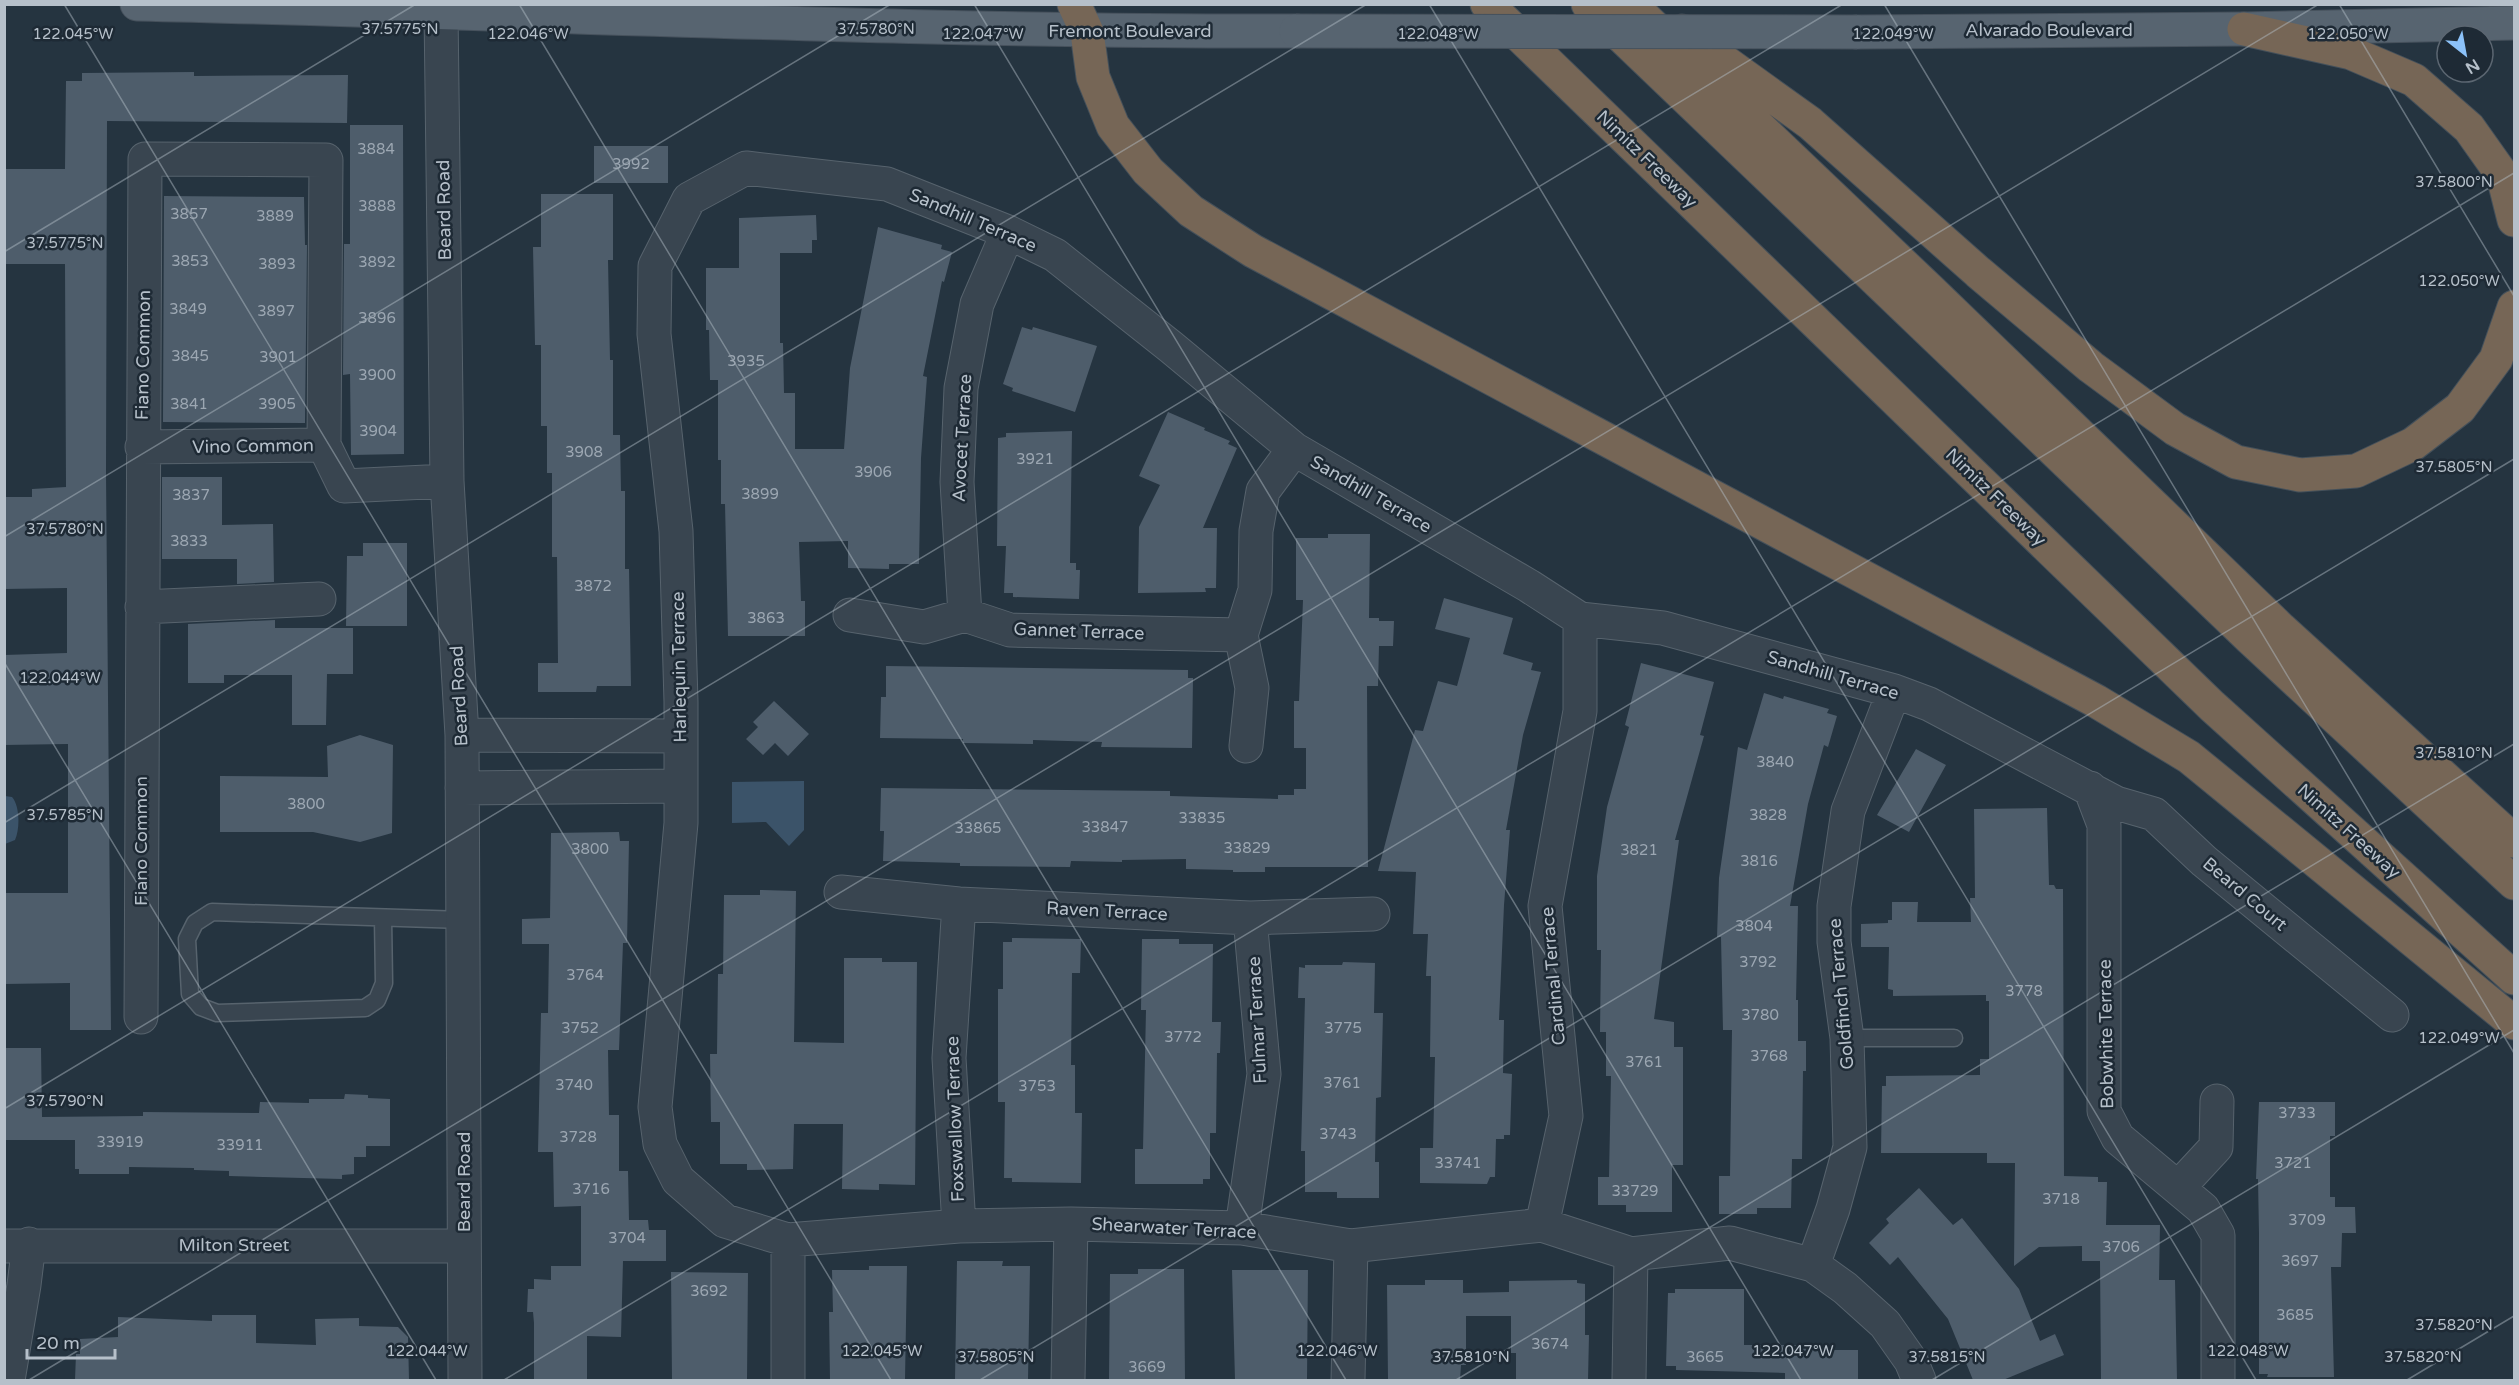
<svg xmlns="http://www.w3.org/2000/svg" width="2519" height="1385" viewBox="0 0 2519 1385" font-family="'Varela Round',sans-serif">
<style>
.water{fill:#3b5369}
.building{fill:#4e5d6b}
.lines{fill:none;stroke-linecap:round;stroke-linejoin:round}
.lane-casing{stroke:#57636d;stroke-width:19}
.street-casing{stroke:#57636d;stroke-width:35}
.primary-casing{stroke:#46515c;stroke-width:35}
.highway-casing{stroke:#44505a;stroke-width:35}
.lane{stroke:#394550;stroke-width:16}
.street{stroke:#394550;stroke-width:33}
.primary{stroke:#576470;stroke-width:33}
.highway{stroke:#766656;stroke-width:33}
.primary-bridge-casing{stroke:#46515c;stroke-width:35;stroke-linecap:butt}
.primary-bridge{stroke:#576470;stroke-width:33}
.ticks{fill:none;stroke:#b6c0ca;stroke-width:1.5;stroke-opacity:0.45}
.labels{text-anchor:middle;stroke-width:5;stroke-linejoin:round;paint-order:stroke}
.number-label{font-size:15px;fill:#9ca7b2}
.street-label{font-size:18px;fill:#b6c0ca;stroke:#1e2a35}
.ticks-label{font-size:15px;text-anchor:middle;fill:#b6c0ca;stroke:#1e2a35;stroke-width:5;stroke-linejoin:round;paint-order:stroke}
</style>
<rect width="100%" height="100%" fill="#253440"/>
<path class="water" d="M 804,781 L 804,830 L 789,846 L 766,822 L 732,823 L 732,782 Z
M 5,796 L 12,797 C 20,806 20,829 15,840 L 5,844 Z"/>
<path class="building" d="M 194,72 L 194,76 L 348,75 L 347,123 L 107,121 L 106,473 L 111,1030 L 70,1030 L 70,983 L 4,984 L 4,893 L 68,893 L 68,744 L 4,745 L 4,655 L 67,653 L 67,588 L 4,589 L 4,497 L 32,497 L 32,489 L 66,487 L 65,264 L 4,264 L 4,169 L 65,169 L 66,81 L 82,81 L 82,73 Z
M 350,125 L 403,125 L 404,454 L 351,455 L 350,374 L 343,375 L 344,244 L 350,244 Z
M 594,146 L 668,146 L 668,183 L 594,183 Z
M 541,194 L 613,194 L 613,260 L 608,260 L 610,360 L 613,360 L 613,435 L 620,435 L 621,491 L 625,491 L 625,569 L 629,569 L 631,686 L 597,686 L 596,692 L 538,692 L 538,663 L 558,663 L 557,557 L 552,557 L 552,473 L 547,473 L 547,426 L 541,426 L 541,345 L 535,345 L 533,247 L 541,247 Z
M 164,196 L 304,197 L 305,245 L 307,245 L 305,423 L 163,422 Z
M 816,215 L 817,240 L 812,240 L 812,253 L 780,253 L 780,343 L 783,343 L 784,393 L 795,393 L 795,449 L 844,449 L 850,368 L 878,227 L 942,245 L 941,249 L 952,252 L 944,282 L 942,281 L 923,376 L 927,377 L 921,458 L 919,564 L 889,564 L 889,569 L 848,568 L 848,541 L 799,542 L 801,601 L 805,601 L 805,636 L 728,636 L 725,504 L 721,504 L 721,460 L 718,460 L 718,380 L 710,380 L 709,330 L 706,330 L 706,268 L 739,268 L 739,218 Z
M 1022,327 L 1032,330 L 1033,327 L 1097,346 L 1075,412 L 1012,391 L 1013,388 L 1003,384 Z
M 1168,412 L 1205,428 L 1204,430 L 1230,441 L 1228,444 L 1237,448 L 1203,528 L 1217,528 L 1216,588 L 1205,588 L 1206,592 L 1138,593 L 1139,527 L 1160,485 L 1139,476 Z
M 1072,431 L 1070,563 L 1076,563 L 1076,570 L 1080,570 L 1079,599 L 1013,597 L 1013,593 L 1004,593 L 1006,546 L 997,546 L 998,438 L 1006,437 L 1006,433 Z
M 162,477 L 222,477 L 222,525 L 273,524 L 274,582 L 237,584 L 237,559 L 162,559 Z
M 1328,534 L 1370,534 L 1369,618 L 1379,618 L 1379,621 L 1394,621 L 1393,646 L 1379,646 L 1378,686 L 1367,686 L 1368,867 L 1265,867 L 1265,872 L 1233,872 L 1233,870 L 1186,869 L 1186,859 L 1122,860 L 1122,862 L 1071,861 L 1070,867 L 960,866 L 960,863 L 883,861 L 884,831 L 880,831 L 881,788 L 1170,791 L 1170,796 L 1278,799 L 1278,795 L 1294,795 L 1294,789 L 1306,789 L 1306,748 L 1294,748 L 1294,701 L 1299,701 L 1303,600 L 1296,600 L 1296,538 L 1328,538 Z
M 363,543 L 407,543 L 407,626 L 346,626 L 347,556 L 363,556 Z
M 1444,598 L 1513,618 L 1503,654 L 1533,663 L 1531,670 L 1541,672 L 1523,735 L 1506,830 L 1510,830 L 1504,905 L 1499,1020 L 1504,1020 L 1503,1073 L 1512,1074 L 1510,1135 L 1504,1135 L 1504,1139 L 1496,1139 L 1495,1177 L 1490,1177 L 1487,1184 L 1420,1183 L 1420,1148 L 1433,1148 L 1435,1057 L 1430,1057 L 1431,976 L 1426,976 L 1428,934 L 1413,934 L 1416,872 L 1378,871 L 1415,730 L 1423,731 L 1438,681 L 1457,686 L 1470,638 L 1435,629 Z
M 275,620 L 275,628 L 353,628 L 353,674 L 327,674 L 326,725 L 292,725 L 292,675 L 224,675 L 224,683 L 188,683 L 188,624 Z
M 1641,663 L 1714,682 L 1700,735 L 1704,736 L 1675,840 L 1679,840 L 1654,1019 L 1674,1022 L 1674,1047 L 1683,1047 L 1683,1165 L 1672,1165 L 1672,1212 L 1626,1212 L 1626,1205 L 1598,1205 L 1598,1177 L 1609,1177 L 1611,1076 L 1606,1076 L 1606,1032 L 1600,1032 L 1601,950 L 1597,950 L 1597,876 L 1607,807 L 1629,727 L 1625,725 Z
M 886,666 L 1188,670 L 1188,678 L 1193,678 L 1192,748 L 1101,747 L 1102,742 L 1033,740 L 1033,744 L 963,743 L 963,739 L 880,738 L 881,697 L 886,697 Z
M 1764,693 L 1783,699 L 1784,696 L 1829,709 L 1827,713 L 1837,716 L 1828,747 L 1824,745 L 1808,804 L 1790,906 L 1798,906 L 1796,1000 L 1798,1000 L 1798,1041 L 1806,1041 L 1806,1071 L 1803,1071 L 1802,1159 L 1792,1159 L 1791,1208 L 1757,1208 L 1757,1214 L 1719,1214 L 1719,1176 L 1730,1176 L 1732,1030 L 1723,1030 L 1721,937 L 1717,937 L 1719,878 L 1738,747 L 1747,750 Z
M 774,701 L 809,734 L 788,756 L 775,743 L 763,755 L 746,739 L 758,727 L 753,722 Z
M 360,735 L 393,745 L 392,833 L 360,842 L 313,832 L 220,832 L 220,776 L 328,777 L 327,746 Z
M 1916,749 L 1946,765 L 1909,832 L 1877,815 Z
M 2047,808 L 2049,885 L 2054,885 L 2056,889 L 2063,889 L 2064,1176 L 2098,1177 L 2098,1182 L 2107,1182 L 2106,1225 L 2160,1225 L 2159,1280 L 2175,1280 L 2177,1380 L 2101,1380 L 2100,1261 L 2082,1261 L 2082,1246 L 2039,1247 L 2014,1266 L 2015,1163 L 1987,1163 L 1987,1153 L 1881,1153 L 1882,1086 L 1886,1086 L 1886,1076 L 1980,1075 L 1980,1059 L 1989,1059 L 1989,1001 L 1986,1001 L 1986,995 L 1893,996 L 1893,990 L 1888,989 L 1889,947 L 1861,947 L 1861,924 L 1888,923 L 1888,920 L 1892,920 L 1892,902 L 1918,902 L 1917,922 L 1971,922 L 1970,898 L 1975,898 L 1974,809 Z
M 619,832 L 620,841 L 629,841 L 627,943 L 623,943 L 619,1050 L 608,1050 L 609,1115 L 619,1115 L 619,1171 L 628,1171 L 629,1220 L 648,1220 L 649,1230 L 666,1230 L 666,1261 L 623,1261 L 621,1337 L 587,1336 L 587,1380 L 534,1380 L 534,1323 L 533,1312 L 527,1312 L 528,1289 L 534,1289 L 534,1279 L 551,1280 L 551,1266 L 581,1266 L 581,1206 L 554,1207 L 553,1152 L 538,1152 L 541,1013 L 548,1013 L 549,944 L 522,944 L 522,919 L 550,918 L 551,833 Z
M 760,890 L 796,891 L 794,1042 L 844,1043 L 844,958 L 882,958 L 882,962 L 917,962 L 915,1185 L 879,1184 L 879,1190 L 842,1189 L 843,1124 L 794,1124 L 793,1169 L 747,1170 L 747,1164 L 720,1164 L 720,1122 L 711,1122 L 710,1054 L 717,1054 L 718,974 L 723,974 L 724,895 L 760,895 Z
M 1012,938 L 1081,939 L 1080,973 L 1072,973 L 1071,1065 L 1075,1065 L 1075,1113 L 1082,1113 L 1081,1183 L 1012,1182 L 1012,1178 L 1004,1178 L 1005,1102 L 998,1102 L 998,989 L 1003,989 L 1003,942 L 1012,942 Z
M 1142,939 L 1179,939 L 1179,944 L 1213,944 L 1212,1022 L 1221,1022 L 1220,1053 L 1217,1053 L 1216,1133 L 1210,1133 L 1210,1179 L 1203,1179 L 1203,1184 L 1135,1184 L 1135,1149 L 1143,1149 L 1146,1010 L 1141,1010 Z
M 1343,962 L 1375,963 L 1374,1013 L 1383,1013 L 1381,1097 L 1376,1098 L 1375,1162 L 1379,1162 L 1379,1198 L 1337,1198 L 1337,1192 L 1305,1192 L 1305,1151 L 1301,1151 L 1305,998 L 1298,998 L 1299,967 L 1305,968 L 1305,965 L 1342,965 Z
M 5,1048 L 41,1048 L 42,1117 L 143,1116 L 143,1112 L 259,1113 L 260,1102 L 309,1103 L 309,1099 L 344,1099 L 345,1094 L 368,1095 L 368,1098 L 390,1099 L 390,1146 L 366,1146 L 366,1157 L 354,1157 L 354,1174 L 342,1175 L 342,1179 L 229,1176 L 229,1171 L 194,1170 L 194,1168 L 129,1167 L 129,1174 L 79,1174 L 79,1169 L 75,1169 L 75,1140 L 5,1140 Z
M 2259,1102 L 2335,1102 L 2335,1136 L 2330,1136 L 2330,1197 L 2335,1197 L 2335,1207 L 2355,1207 L 2356,1233 L 2342,1233 L 2341,1267 L 2331,1267 L 2334,1377 L 2267,1377 L 2268,1374 L 2259,1374 L 2259,1234 L 2258,1179 L 2256,1179 Z
M 1919,1188 L 1953,1225 L 1962,1218 L 2019,1289 L 2040,1341 L 2055,1334 L 2064,1355 L 2003,1380 L 1973,1380 L 1948,1319 L 1898,1257 L 1890,1265 L 1869,1243 L 1889,1223 L 1886,1219 Z
M 957,1261 L 1003,1261 L 1002,1266 L 1030,1266 L 1028,1380 L 955,1380 Z
M 869,1266 L 907,1266 L 905,1380 L 830,1380 L 829,1312 L 833,1312 L 832,1270 L 869,1270 Z
M 1138,1269 L 1184,1269 L 1185,1380 L 1109,1380 L 1110,1274 L 1138,1274 Z
M 1232,1270 L 1308,1270 L 1307,1380 L 1235,1380 Z
M 671,1272 L 748,1273 L 747,1380 L 672,1380 Z
M 1425,1280 L 1463,1280 L 1463,1293 L 1509,1292 L 1509,1281 L 1577,1280 L 1577,1283 L 1585,1284 L 1585,1335 L 1589,1335 L 1588,1380 L 1516,1380 L 1516,1353 L 1511,1353 L 1511,1316 L 1466,1316 L 1466,1365 L 1461,1365 L 1460,1380 L 1388,1380 L 1387,1285 L 1425,1285 Z
M 1675,1289 L 1744,1289 L 1744,1345 L 1831,1345 L 1831,1350 L 1858,1350 L 1858,1380 L 1785,1380 L 1785,1373 L 1676,1370 L 1676,1366 L 1666,1366 L 1668,1293 L 1675,1293 Z
M 212,1315 L 256,1315 L 256,1343 L 316,1345 L 315,1319 L 359,1318 L 359,1326 L 398,1327 L 408,1337 L 409,1380 L 75,1380 L 76,1354 L 80,1354 L 80,1339 L 118,1337 L 118,1317 L 212,1321 Z"/>
<g class="lines">
<g class="lane-casing">
<path id="lane" d="M 383,918 L 384,983 L 377,1000 L 365,1008 L 217,1013 L 201,1007 L 190,994 L 187,939 L 195,923 L 212,912 L 463,920
M 1847,1038 L 1954,1038"/>
</g>
<g class="street-casing">
<path id="street" d="M 441,11 L 447,481 L 462,735 L 465,1380
M 142,447 L 324,445 L 344,486 L 447,481
M 142,607 L 319,599
M 850,615 L 924,627 L 965,615 L 1010,630 L 1241,635
M 965,615 L 957,482 L 961,388 L 977,304 L 1008,232
M 462,735 L 681,736
M 1246,746 L 1252,688 L 1241,635 L 1255,590 L 1256,531 L 1263,491 L 1294,449
M 462,788 L 681,786
M 2090,788 L 2104,825 L 2104,1111 L 2118,1138 L 2203,1209 L 2218,1235 L 2218,1380
M 841,892 L 959,904 L 1250,918 L 1373,914
M 959,904 L 949,1058 L 959,1226
M 141,1017 L 145,159 L 326,160 L 324,445
M 2178,1188 L 2216,1147 L 2217,1101
M 1542,1225 L 1566,1116 L 1545,906 L 1580,711 L 1580,619
M 1242,1228 L 1264,1074 L 1250,918
M 4,1246 L 464,1246
M 1813,1265 L 1833,1209 L 1850,1147 L 1847,1038 L 1834,942 L 1834,906 L 1848,811 L 1894,691
M 8,1380 L 24,1285 L 29,1244
M 788,1380 L 788,1240
M 1068,1380 L 1071,1224
M 1348,1380 L 1351,1246
M 1629,1380 L 1631,1254
M 1919,1380 L 1911,1361 L 1885,1324 L 1845,1288 L 1813,1265 L 1730,1243 L 1631,1254 L 1542,1225 L 1351,1246 L 1242,1228 L 1071,1224 L 959,1226 L 788,1240 L 725,1221 L 678,1180 L 660,1144 L 655,1107 L 681,823 L 681,702 L 676,531 L 654,334 L 655,266 L 689,199 L 746,168 L 887,184 L 1008,232 L 1055,255 L 1171,347 L 1294,449 L 1529,586 L 1580,619 L 1663,628 L 1894,691 L 1929,704 L 2116,803 L 2154,814 L 2204,861 L 2392,1015"/>
</g>
<g class="primary-casing">
<path id="primary" d="M 137,4 C 523,13 909,32 1296,31
M 1857,32 L 2244,29 L 2514,23"/>
</g>
<g class="highway-casing">
<path id="highway" d="M 1074,4 L 1087,32 L 1093,77 L 1113,126 L 1148,171 L 1191,211 L 1253,251 L 2096,701 L 2189,757 L 2514,1023
M 1487,4 L 2212,706 L 2514,978
M 1588,4 L 2250,638 L 2514,883
M 1630,4 L 1932,292 L 2281,629 L 2514,841
M 2244,29 L 2351,53 L 2414,80 L 2469,128 L 2503,176 L 2514,220
M 1682,31 L 1810,123 L 1978,272 L 2091,367 L 2175,429 L 2236,462 L 2300,475 L 2356,471 L 2413,444 L 2460,408 L 2496,359 L 2514,307"/>
</g>
<use href="#lane" class="lane"/>
<use href="#street" class="street"/>
<use href="#primary" class="primary"/>
<use href="#highway" class="highway"/>
<g class="primary-bridge-casing">
<path id="primary-bridge" d="M 1296,31 L 1857,32"/>
</g>
<use href="#primary-bridge" class="primary-bridge"/>
</g>
<path class="ticks" d="M 64,4 L 891,1380M 519,4 L 1346,1380M 974,4 L 1801,1380M 1429,4 L 2256,1380M 1884,4 L 2514,1053M 2339,4 L 2514,296M 4,252 L 416,4M 4,537 L 891,4M 4,662 L 436,1380M 4,823 L 1367,4M 4,1109 L 1843,4M 29,1380 L 2319,4M 504,1380 L 2514,173M 980,1380 L 2514,459M 1456,1380 L 2514,744M 1932,1380 L 2514,1030M 2407,1380 L 2514,1316"/>
<g class="labels">
<g class="number-label">
<text x="376" y="154">3884</text>
<text x="631" y="169">3992</text>
<text x="377" y="211">3888</text>
<text x="189" y="219">3857</text>
<text x="275" y="221">3889</text>
<text x="190" y="266">3853</text>
<text x="377" y="267">3892</text>
<text x="277" y="269">3893</text>
<text x="188" y="314">3849</text>
<text x="276" y="316">3897</text>
<text x="377" y="323">3896</text>
<text x="190" y="361">3845</text>
<text x="278" y="362">3901</text>
<text x="746" y="366">3935</text>
<text x="377" y="380">3900</text>
<text x="189" y="409">3841</text>
<text x="277" y="409">3905</text>
<text x="378" y="436">3904</text>
<text x="584" y="457">3908</text>
<text x="1035" y="464">3921</text>
<text x="873" y="477">3906</text>
<text x="760" y="499">3899</text>
<text x="191" y="500">3837</text>
<text x="189" y="546">3833</text>
<text x="593" y="591">3872</text>
<text x="766" y="623">3863</text>
<text x="1775" y="767">3840</text>
<text x="306" y="809">3800</text>
<text x="1768" y="820">3828</text>
<text x="1202" y="823">33835</text>
<text x="1105" y="832">33847</text>
<text x="978" y="833">33865</text>
<text x="1247" y="853">33829</text>
<text x="590" y="854">3800</text>
<text x="1639" y="855">3821</text>
<text x="1759" y="866">3816</text>
<text x="1754" y="931">3804</text>
<text x="1758" y="967">3792</text>
<text x="585" y="980">3764</text>
<text x="2024" y="996">3778</text>
<text x="1760" y="1020">3780</text>
<text x="580" y="1033">3752</text>
<text x="1343" y="1033">3775</text>
<text x="1183" y="1042">3772</text>
<text x="1769" y="1061">3768</text>
<text x="1644" y="1067">3761</text>
<text x="1342" y="1088">3761</text>
<text x="574" y="1090">3740</text>
<text x="1037" y="1091">3753</text>
<text x="2297" y="1118">3733</text>
<text x="1338" y="1139">3743</text>
<text x="578" y="1142">3728</text>
<text x="120" y="1147">33919</text>
<text x="240" y="1150">33911</text>
<text x="1458" y="1168">33741</text>
<text x="2293" y="1168">3721</text>
<text x="591" y="1194">3716</text>
<text x="1635" y="1196">33729</text>
<text x="2061" y="1204">3718</text>
<text x="2307" y="1225">3709</text>
<text x="627" y="1243">3704</text>
<text x="2121" y="1252">3706</text>
<text x="2300" y="1266">3697</text>
<text x="709" y="1296">3692</text>
<text x="2295" y="1320">3685</text>
<text x="1550" y="1349">3674</text>
<text x="1705" y="1362">3665</text>
<text x="1147" y="1372">3669</text>
</g>
<g class="street-label">
<text x="2049" y="36">Alvarado Boulevard</text>
<text x="1130" y="37">Fremont Boulevard</text>
<text transform="translate(1647 159) rotate(44)" y="6">Nimitz Freeway</text>
<text transform="translate(444 210) rotate(-91)" y="6">Beard Road</text>
<text transform="translate(973 220) rotate(23)" y="6">Sandhill Terrace</text>
<text transform="translate(143 355) rotate(-89)" y="6">Fiano Common</text>
<text transform="translate(962 438) rotate(-87)" y="6">Avocet Terrace</text>
<text transform="translate(253 446) rotate(-1)" y="6">Vino Common</text>
<text transform="translate(1371 494) rotate(30)" y="6">Sandhill Terrace</text>
<text transform="translate(1996 497) rotate(44)" y="6">Nimitz Freeway</text>
<text transform="translate(1079 631) rotate(2)" y="6">Gannet Terrace</text>
<text transform="translate(679 667) rotate(-91)" y="6">Harlequin Terrace</text>
<text transform="translate(1833 675) rotate(16)" y="6">Sandhill Terrace</text>
<text transform="translate(459 696) rotate(-93)" y="6">Beard Road</text>
<text transform="translate(2349 831) rotate(42)" y="6">Nimitz Freeway</text>
<text transform="translate(141 841) rotate(-90)" y="6">Fiano Common</text>
<text transform="translate(2245 894) rotate(40)" y="6">Beard Court</text>
<text transform="translate(1107 911) rotate(3)" y="6">Raven Terrace</text>
<text transform="translate(1553 976) rotate(-95)" y="6">Cardinal Terrace</text>
<text transform="translate(1841 994) rotate(-95)" y="6">Goldfinch Terrace</text>
<text transform="translate(1257 1020) rotate(-93)" y="6">Fulmar Terrace</text>
<text transform="translate(2106 1034) rotate(-91)" y="6">Bobwhite Terrace</text>
<text transform="translate(955 1119) rotate(-92)" y="6">Foxswallow Terrace</text>
<text transform="translate(464 1182) rotate(-90)" y="6">Beard Road</text>
<text transform="translate(1174 1228) rotate(3)" y="6">Shearwater Terrace</text>
<text x="234" y="1251">Milton Street</text>
</g>
</g>
<g class="ticks-label">
<text x="400" y="34">37.5775°N</text>
<text x="876" y="34">37.5780°N</text>
<text x="2348" y="39">122.050°W</text>
<text x="528" y="39">122.046°W</text>
<text x="983" y="39">122.047°W</text>
<text x="1893" y="39">122.049°W</text>
<text x="73" y="39">122.045°W</text>
<text x="1438" y="39">122.048°W</text>
<text x="2454" y="187">37.5800°N</text>
<text x="65" y="248">37.5775°N</text>
<text x="2459" y="286">122.050°W</text>
<text x="2454" y="472">37.5805°N</text>
<text x="65" y="534">37.5780°N</text>
<text x="60" y="683">122.044°W</text>
<text x="2454" y="758">37.5810°N</text>
<text x="65" y="820">37.5785°N</text>
<text x="2459" y="1043">122.049°W</text>
<text x="65" y="1106">37.5790°N</text>
<text x="2454" y="1330">37.5820°N</text>
<text x="427" y="1356">122.044°W</text>
<text x="882" y="1356">122.045°W</text>
<text x="1337" y="1356">122.046°W</text>
<text x="1793" y="1356">122.047°W</text>
<text x="2248" y="1356">122.048°W</text>
<text x="996" y="1362">37.5805°N</text>
<text x="1471" y="1362">37.5810°N</text>
<text x="1947" y="1362">37.5815°N</text>
<text x="2423" y="1362">37.5820°N</text>
</g>
<rect width="2519" height="1385" fill="none" stroke="#b6c0ca" stroke-width="12"/>
<g transform="translate(2465 54) rotate(149)"><circle r="28" fill="#1e2a35" stroke="#5b6671" stroke-width="1.5"/>
<path d="M0-4.5L10 22L0 15L-10 22Z" fill="#8cc2f9"/>
<text y="-9" font-size="16" font-weight="bold" text-anchor="middle" fill="#b6c0ca">N</text>
</g>
<path d="M27 1349v9h88v-9" fill="none" stroke="#b6c0ca" stroke-width="3"/>
<text x="36" y="1349" font-size="18" fill="#b6c0ca" stroke="#1e2a35" stroke-width="4.5" paint-order="stroke">20 m</text>
</svg>
